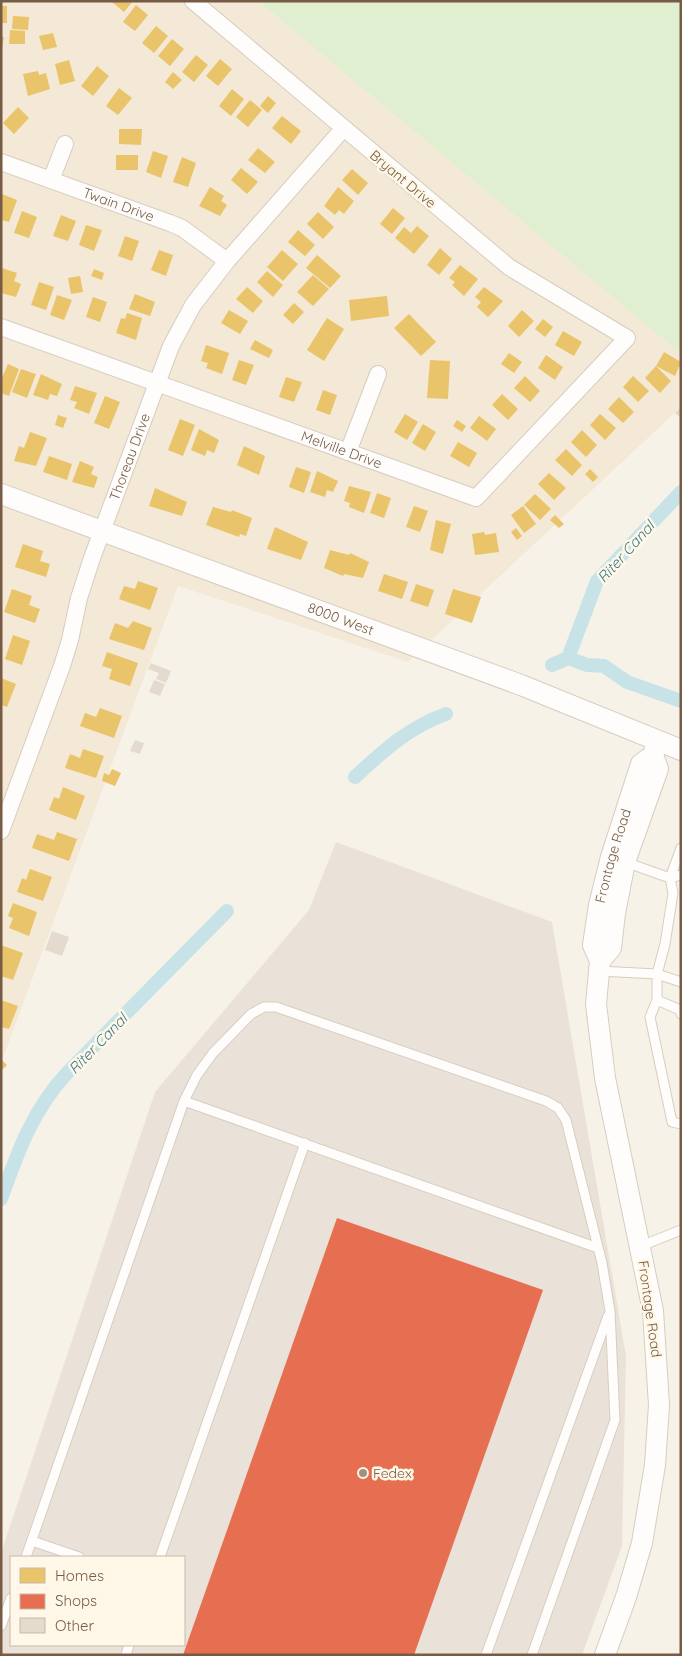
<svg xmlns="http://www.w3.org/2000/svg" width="682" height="1656" viewBox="0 0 682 1656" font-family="Quicksand,sans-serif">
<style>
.residential{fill:#f3e9d6}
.industrial{fill:#eae2d8;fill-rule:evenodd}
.green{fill:#e0efd0}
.homes{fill:#e9c46a}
.shops{fill:#e76f51}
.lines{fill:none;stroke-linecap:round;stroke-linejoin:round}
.canal{stroke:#c7e3e8;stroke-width:14}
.building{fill:#e4dace}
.service-casing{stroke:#d6cdc2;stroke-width:11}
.minor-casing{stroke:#d6cdc2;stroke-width:18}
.tertiary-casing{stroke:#d6cdc2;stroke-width:22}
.service{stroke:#fefdfb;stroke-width:9}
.minor{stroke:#fefdfb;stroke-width:16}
.tertiary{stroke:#fefdfb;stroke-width:20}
.poi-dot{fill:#a4907e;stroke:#fff8e8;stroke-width:2}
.labels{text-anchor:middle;stroke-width:5;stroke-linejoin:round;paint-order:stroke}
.street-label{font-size:14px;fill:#775b45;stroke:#fff8e8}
.poi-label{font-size:14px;fill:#775b45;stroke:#fff8e8;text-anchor:start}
.water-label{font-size:15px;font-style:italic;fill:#3d798c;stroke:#fff8e8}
</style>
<rect width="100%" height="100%" fill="#f7f2e7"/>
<path class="residential" d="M 1,1 L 258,1 L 681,354 L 681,407 L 408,662 L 178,586 L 1,1063 Z"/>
<path class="industrial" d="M 336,842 L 552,922 L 626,1356 L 622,1546 L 582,1655 L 1,1655 L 1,1553 L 155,1092 L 309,910 ZM 11,1557 L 184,1557 L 184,1645 L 11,1645 Z"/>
<path class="green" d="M 258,1 L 681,1 L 681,354 Z"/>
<path class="homes" d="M 111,1 L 133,1 L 124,12 Z
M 136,5 L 148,15 L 135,31 L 123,22 Z
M 1,6 L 7,6 L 7,23 L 1,23 Z
M 13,16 L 29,17 L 28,30 L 12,29 Z
M 156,26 L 168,36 L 154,53 L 142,43 Z
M 10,30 L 25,31 L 25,44 L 9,44 Z
M 53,33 L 57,47 L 43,50 L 39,36 Z
M 1,37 L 4,37 L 2,49 L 1,49 Z
M 172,39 L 184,49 L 170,66 L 158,56 Z
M 196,55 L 208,65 L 194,82 L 182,72 Z
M 220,59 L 232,69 L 218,86 L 206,76 Z
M 69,60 L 75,81 L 60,85 L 55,64 Z
M 97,66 L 109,76 L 93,96 L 81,86 Z
M 38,71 L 39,75 L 46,73 L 50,89 L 28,96 L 23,74 Z
M 173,72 L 182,80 L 173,89 L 165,82 Z
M 119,88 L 132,98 L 118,115 L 106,106 Z
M 232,89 L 244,99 L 231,116 L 219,106 Z
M 268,96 L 276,103 L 268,113 L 260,106 Z
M 250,100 L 262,110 L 248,127 L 236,117 Z
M 18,107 L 29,118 L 14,134 L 3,123 Z
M 282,116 L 301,131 L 291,144 L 272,128 Z
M 119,129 L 142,129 L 141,145 L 119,144 Z
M 258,148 L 275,162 L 265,173 L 248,160 Z
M 153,151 L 168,156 L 161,178 L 146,172 Z
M 116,155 L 138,155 L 138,170 L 116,170 Z
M 182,157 L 196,163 L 188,187 L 173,182 Z
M 241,168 L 258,182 L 247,194 L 231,180 Z
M 352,169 L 368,183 L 358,195 L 342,180 Z
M 210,187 L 224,196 L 221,201 L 227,205 L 220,216 L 199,206 Z
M 338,187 L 354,201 L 344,214 L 339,210 L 335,215 L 324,206 Z
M 2,194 L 17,200 L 9,222 L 1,220 Z
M 393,208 L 405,218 L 392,234 L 380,224 Z
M 22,211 L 37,217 L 29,238 L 14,233 Z
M 318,212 L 334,227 L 323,239 L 307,224 Z
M 61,215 L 76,221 L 68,241 L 53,236 Z
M 86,225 L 102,230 L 94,251 L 79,245 Z
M 417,226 L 429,236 L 414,254 L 395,238 L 404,227 L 411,233 Z
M 298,230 L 315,245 L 305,256 L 288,242 Z
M 125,236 L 139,241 L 132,261 L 118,256 Z
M 440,248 L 452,259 L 439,275 L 427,265 Z
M 159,250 L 173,255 L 166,276 L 151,270 Z
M 282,250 L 298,264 L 283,281 L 267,267 Z
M 317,255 L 341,276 L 330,288 L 306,268 Z
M 460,265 L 478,279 L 464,296 L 452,285 L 455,282 L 449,278 Z
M 2,268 L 17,273 L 14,281 L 21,284 L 16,297 L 1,293 Z
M 94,269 L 104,273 L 102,280 L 91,276 Z
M 267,271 L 283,285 L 273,297 L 257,282 Z
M 313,275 L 329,289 L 313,306 L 297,292 Z
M 80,276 L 83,292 L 71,294 L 68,278 Z
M 39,282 L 54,287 L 46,310 L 31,305 Z
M 247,287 L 263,301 L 253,313 L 236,299 Z
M 484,287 L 503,301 L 488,317 L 477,307 L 481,302 L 475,297 Z
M 135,294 L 155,302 L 150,316 L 129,309 Z
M 57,295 L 72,300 L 64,320 L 50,315 Z
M 387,296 L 389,316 L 351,321 L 349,300 Z
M 93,297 L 107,302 L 100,322 L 86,317 Z
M 294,303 L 304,312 L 293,324 L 283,315 Z
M 229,310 L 248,321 L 240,334 L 221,323 Z
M 522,310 L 534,321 L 519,337 L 508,326 Z
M 127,313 L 142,318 L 136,340 L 116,333 L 121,318 L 125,319 Z
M 409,314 L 436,342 L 421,356 L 394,328 Z
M 327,318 L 344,329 L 324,361 L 307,350 Z
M 543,319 L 553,327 L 545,337 L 535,329 Z
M 563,331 L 582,342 L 574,356 L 555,345 Z
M 255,340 L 273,350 L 269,358 L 250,349 Z
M 206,345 L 229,353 L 222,374 L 206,368 L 208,363 L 201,361 Z
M 664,352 L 681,362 L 675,376 L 656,366 Z
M 509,353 L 522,362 L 514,373 L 501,364 Z
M 546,355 L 563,367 L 555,380 L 538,368 Z
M 239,360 L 254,365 L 246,385 L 232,380 Z
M 430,360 L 450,361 L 448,399 L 427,398 Z
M 8,364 L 19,369 L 9,396 L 1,393 L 1,380 Z
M 656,366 L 671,381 L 660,393 L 645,378 Z
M 21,369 L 36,374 L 27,398 L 12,392 Z
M 41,374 L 62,384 L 57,396 L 50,394 L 48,400 L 33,395 Z
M 525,376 L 540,391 L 530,402 L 514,388 Z
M 633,376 L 649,391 L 638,402 L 623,387 Z
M 286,377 L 302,382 L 294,402 L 279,397 Z
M 75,386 L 97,393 L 89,414 L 74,408 L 77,402 L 70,400 Z
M 323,390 L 337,395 L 330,415 L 316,410 Z
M 502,394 L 518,409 L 508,420 L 492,405 Z
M 105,396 L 120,402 L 109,429 L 94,423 Z
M 619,397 L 634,412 L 623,423 L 608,409 Z
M 405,414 L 418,422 L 407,440 L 394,432 Z
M 600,414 L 616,428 L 605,440 L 590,425 Z
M 58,415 L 67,418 L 63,428 L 55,425 Z
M 479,416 L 496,429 L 487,441 L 470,428 Z
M 180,419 L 195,425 L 183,456 L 168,450 Z
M 457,420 L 466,426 L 462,432 L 453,426 Z
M 423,424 L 436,432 L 425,451 L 412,443 Z
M 199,429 L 219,440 L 214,453 L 207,450 L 205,456 L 191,450 Z
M 582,430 L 597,445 L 586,457 L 571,442 Z
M 30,432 L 47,438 L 36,466 L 14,461 L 19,446 L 24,448 Z
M 458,442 L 477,453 L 469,467 L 450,456 Z
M 244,446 L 265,456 L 259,475 L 237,465 Z
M 566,449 L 582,465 L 572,476 L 555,460 Z
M 49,456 L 72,464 L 67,480 L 43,472 Z
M 80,461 L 94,467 L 91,474 L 98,477 L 94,488 L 72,482 Z
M 296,467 L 311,472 L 304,493 L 289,487 Z
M 590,469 L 598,477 L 593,482 L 585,474 Z
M 317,471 L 338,481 L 333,492 L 327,490 L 325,497 L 310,492 Z
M 549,473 L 566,488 L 554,500 L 538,484 Z
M 349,486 L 371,492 L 364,513 L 349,507 L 350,503 L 344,501 Z
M 155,488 L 187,502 L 182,516 L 149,506 Z
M 377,493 L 391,498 L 384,518 L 370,513 Z
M 535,494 L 551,509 L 540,520 L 524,505 Z
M 414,506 L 428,511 L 420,532 L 406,527 Z
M 523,506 L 536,524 L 524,533 L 511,515 Z
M 213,507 L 231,512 L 232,510 L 252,518 L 246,536 L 240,534 L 239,537 L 206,525 Z
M 555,515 L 564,524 L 559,528 L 550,520 Z
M 436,520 L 451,524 L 443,554 L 430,550 Z
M 275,527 L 308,542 L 301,560 L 267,549 Z
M 516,528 L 522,536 L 517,540 L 511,532 Z
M 484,532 L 485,535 L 496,533 L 499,552 L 475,555 L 472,534 Z
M 23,544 L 43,551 L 40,561 L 50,564 L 46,577 L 15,567 Z
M 330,550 L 349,555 L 350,553 L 369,562 L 363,578 L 344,574 L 343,576 L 324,568 Z
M 384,574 L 408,582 L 402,599 L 378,591 Z
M 138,581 L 158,588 L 150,610 L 119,599 L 124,586 L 135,589 Z
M 416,584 L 434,590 L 428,607 L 410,601 Z
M 12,589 L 32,596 L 29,605 L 40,609 L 35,623 L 4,612 Z
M 453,589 L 481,597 L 472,623 L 445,614 Z
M 133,621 L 152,628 L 144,650 L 109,639 L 115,623 L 128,628 Z
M 13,635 L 30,641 L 22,665 L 5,659 Z
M 107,652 L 138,663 L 130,686 L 109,679 L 112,669 L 102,666 Z
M 1,678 L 16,684 L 7,707 L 1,705 Z
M 100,708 L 122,716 L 114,738 L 80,726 L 85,713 L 96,717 Z
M 83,749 L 104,756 L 96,778 L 65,768 L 70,754 L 80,758 Z
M 112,769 L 121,773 L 115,786 L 102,781 L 104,773 L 109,775 Z
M 63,787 L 85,796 L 76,820 L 49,810 L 54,797 L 59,799 Z
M 57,832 L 77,839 L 69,861 L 32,848 L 37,834 L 54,840 Z
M 30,869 L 52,877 L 43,901 L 17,892 L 22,878 L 26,880 Z
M 13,903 L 37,912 L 29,936 L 9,928 L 13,918 L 8,916 Z
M 1,945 L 23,953 L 13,980 L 1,976 Z
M 1,1000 L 18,1006 L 9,1029 L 1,1027 Z
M 1,1059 L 7,1065 L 1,1071 Z"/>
<path class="shops" d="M 337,1218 L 543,1290 L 414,1655 L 183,1655 Z"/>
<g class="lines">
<path class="canal" d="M 568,658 L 587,665 L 604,666 L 627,682 L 681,701
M 552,665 L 568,658 L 597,581 L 681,492
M 355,777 C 383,751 409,727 446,714
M 1,1199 C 18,1151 33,1109 68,1072 L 227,911"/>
</g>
<path class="building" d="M 681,407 L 681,418 L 675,413 Z
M 151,663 L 171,671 L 166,683 L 156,679 L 159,673 L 148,669 Z
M 154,680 L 165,684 L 160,696 L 149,692 Z
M 135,740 L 144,743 L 140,754 L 130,751 Z
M 52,931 L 69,937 L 62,956 L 45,950 Z"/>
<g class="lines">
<g class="service-casing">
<path id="service" d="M 625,862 L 670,878 L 681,848
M 681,875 L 670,878 L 673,893 L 665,944 L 657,974 L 657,1000 L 650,1017 L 672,1122 L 681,1124
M 599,971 L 657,974 L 681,982
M 657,1000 L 680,1010 L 681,1014
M 184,1101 L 598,1248
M 641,1246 L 681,1230
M 32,1541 L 79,1557
M 26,1557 L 184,1101 L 197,1075 L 213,1053 L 251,1014 L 264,1007 L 276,1007 L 546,1101 L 558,1108 L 566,1120 L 602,1263 L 610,1311 L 615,1420 L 532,1655
M 160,1557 L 305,1143
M 1,1626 L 11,1598
M 126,1655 L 129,1645
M 486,1655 L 608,1316"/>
</g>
<g class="minor-casing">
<g id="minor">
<path id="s1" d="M 1,162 L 170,223 L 182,228 L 227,261"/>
<path d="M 51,180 L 65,144"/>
<path id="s2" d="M 1,327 L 476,498 L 627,338 L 509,267 L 193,1"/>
<path d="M 348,452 L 378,374"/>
<path id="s3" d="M 1,831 L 62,666 L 70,640 L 79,598 L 92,558 L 171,346 L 193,305 L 227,261 L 343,129"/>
</g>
</g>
<g class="tertiary-casing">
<g id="tertiary">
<path id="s4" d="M 1,494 L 521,685 L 681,750"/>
<path d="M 600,961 L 611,948 L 615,913 L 625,862 L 658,769 L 653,755"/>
<path id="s5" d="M 605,1655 L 626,1597 L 642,1543 L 655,1465 L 659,1405 L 653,1311 L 605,1078 L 596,1004 L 600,961 L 593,945 L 599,905 L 611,857 L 641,764 L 653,755 L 657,741"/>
</g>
</g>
<use href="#service" class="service"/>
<use href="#minor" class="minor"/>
<use href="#tertiary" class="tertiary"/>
</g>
<circle class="poi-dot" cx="363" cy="1473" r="5"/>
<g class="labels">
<g class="street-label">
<text transform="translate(403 179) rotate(40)" y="5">Bryant Drive</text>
<text dy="5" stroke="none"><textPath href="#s1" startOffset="125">Twain Drive</textPath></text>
<text dy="5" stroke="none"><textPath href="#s2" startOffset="362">Melville Drive</textPath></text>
<text dy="5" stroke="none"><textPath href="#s3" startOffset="396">Thoreau Drive</textPath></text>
<text dy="5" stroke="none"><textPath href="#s4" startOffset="362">8000 West</textPath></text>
<text dy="5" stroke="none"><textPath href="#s5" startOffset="816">Frontage Road</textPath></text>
<text transform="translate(650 1309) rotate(82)" y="5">Frontage Road</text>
</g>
<g class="poi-label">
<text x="373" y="1478">Fedex</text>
</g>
<g class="water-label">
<text transform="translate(626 552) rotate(-48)" y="5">Riter Canal</text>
<text transform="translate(98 1044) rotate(-46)" y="5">Riter Canal</text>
</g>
</g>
<rect width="682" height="1656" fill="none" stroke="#775b45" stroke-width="5"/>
<rect x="10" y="1556" width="175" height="90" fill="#fff8e8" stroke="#c9b9a7"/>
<rect x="20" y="1568" width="25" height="15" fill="#e9c46a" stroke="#c9b9a7"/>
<text x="55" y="1581" font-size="15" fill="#775b45">Homes</text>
<rect x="20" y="1594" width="25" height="15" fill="#e76f51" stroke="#c9b9a7"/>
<text x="55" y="1606" font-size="15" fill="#775b45">Shops</text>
<rect x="20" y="1618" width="25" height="15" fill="#e4dace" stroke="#c9b9a7"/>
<text x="55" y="1631" font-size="15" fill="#775b45">Other</text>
</svg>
